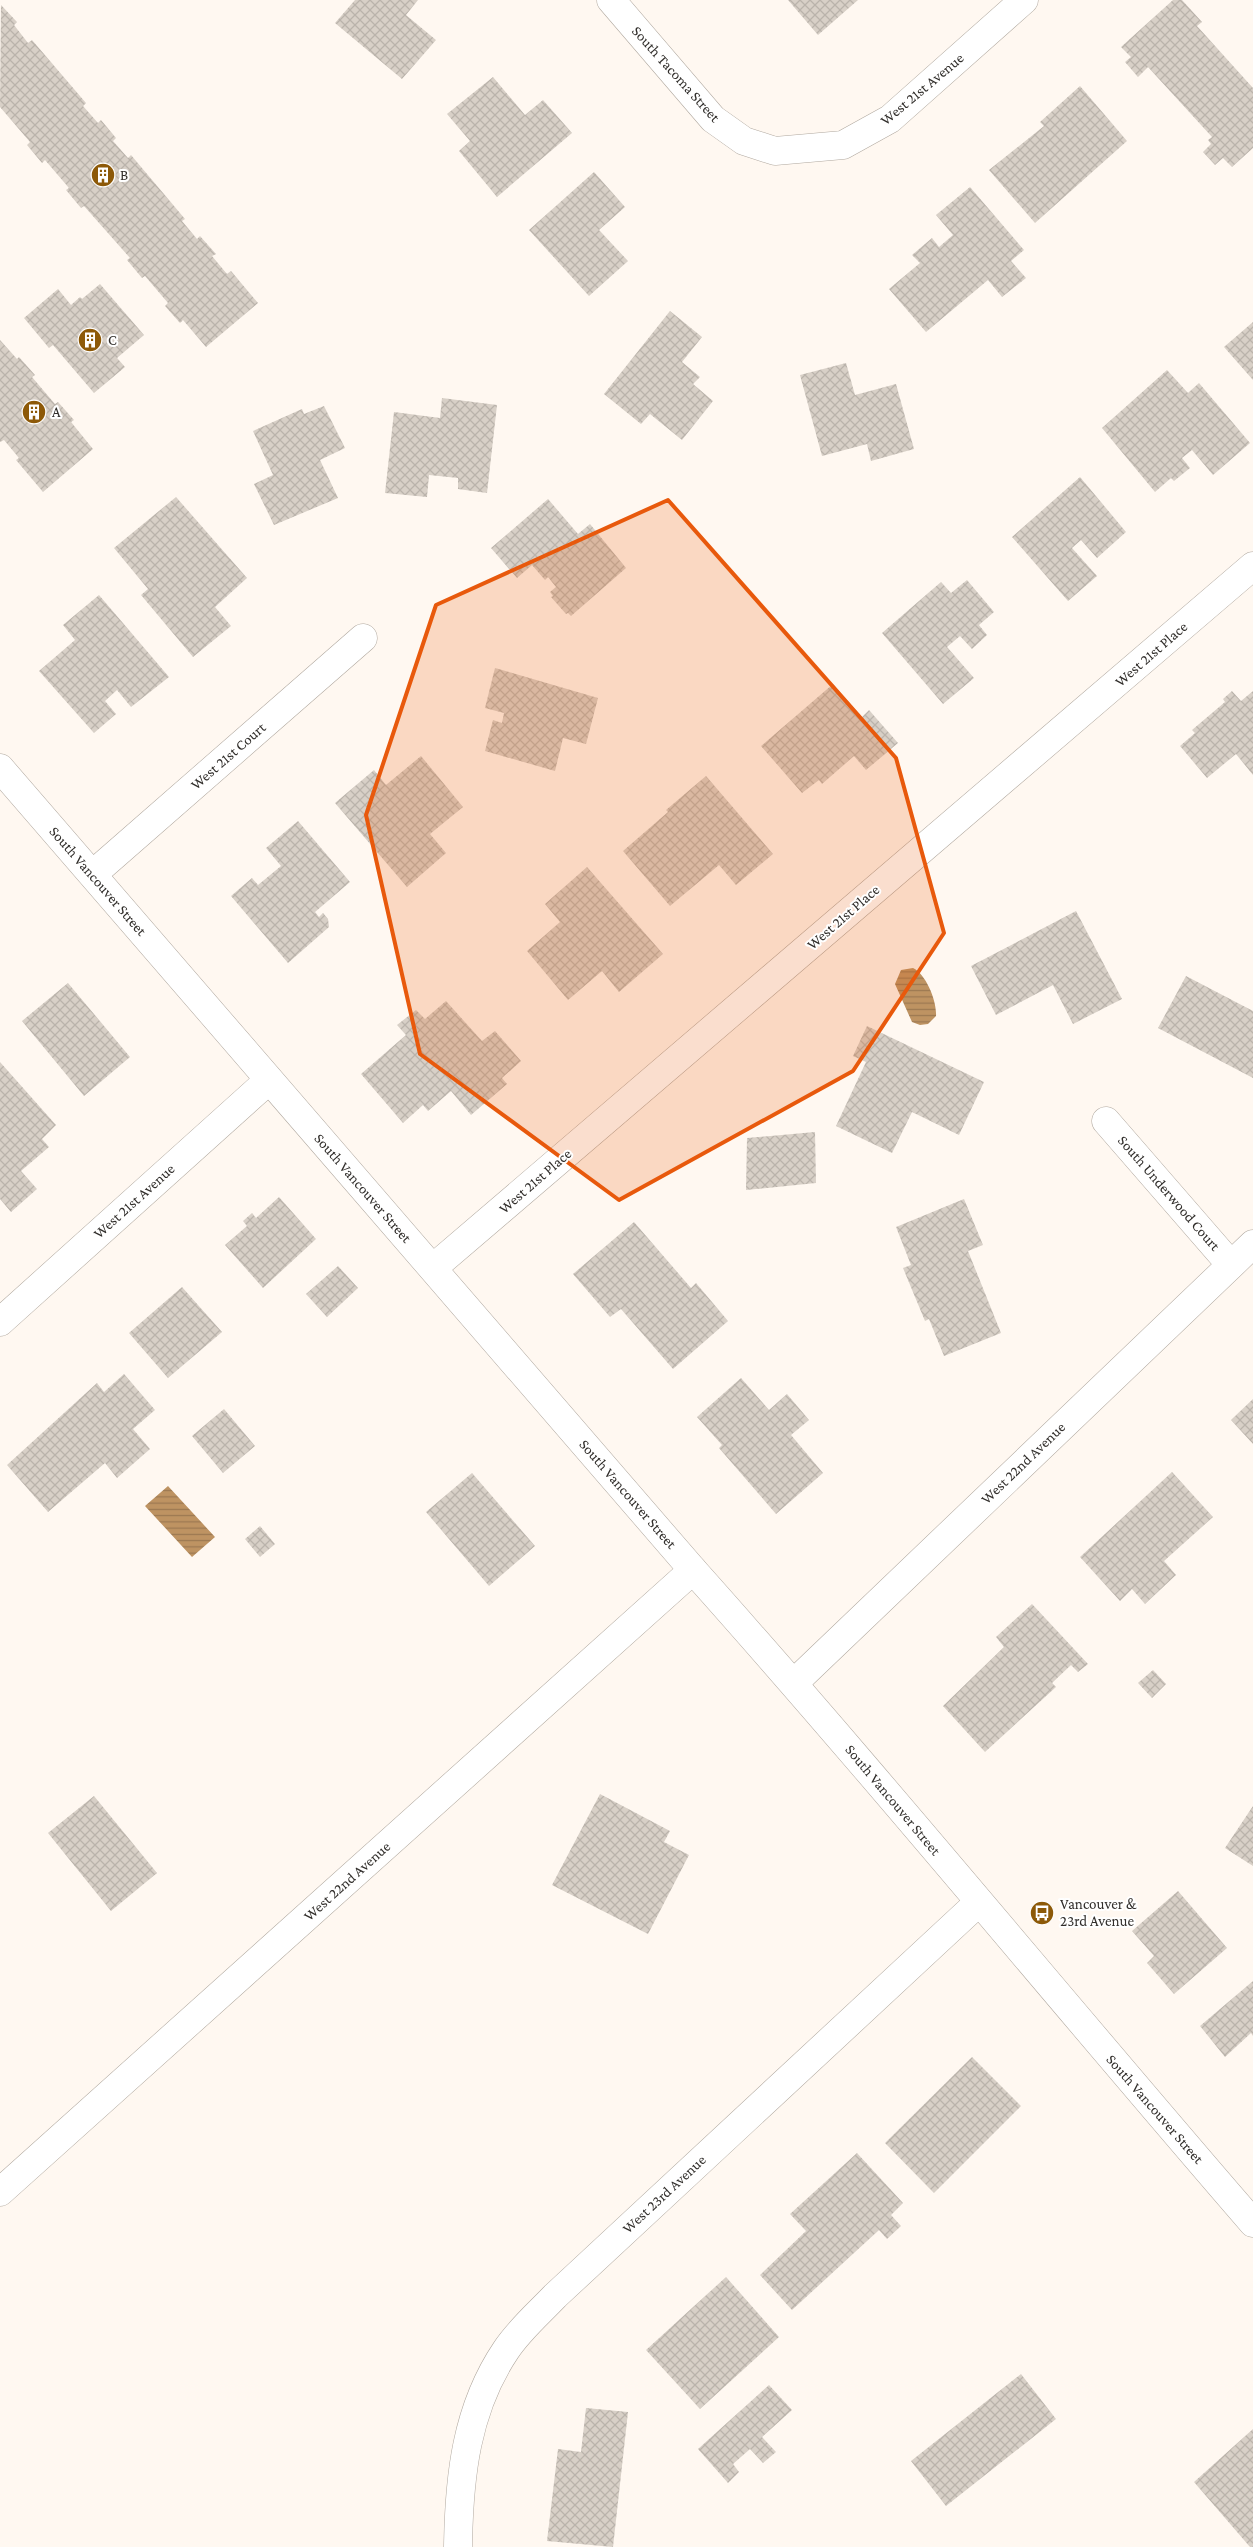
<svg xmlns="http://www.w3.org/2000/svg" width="1253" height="2547" viewBox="0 0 1253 2547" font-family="'Crimson Pro',serif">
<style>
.water{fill:url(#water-rules)}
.building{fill:url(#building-cross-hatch)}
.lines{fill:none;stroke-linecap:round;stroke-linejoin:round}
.minor-casing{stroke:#b0a89f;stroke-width:29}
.tertiary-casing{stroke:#b0a89f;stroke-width:29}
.minor{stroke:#fff;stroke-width:28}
.tertiary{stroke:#fff;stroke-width:28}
.marked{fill:#e8590c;fill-opacity:0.2;stroke:#e8590c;stroke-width:4;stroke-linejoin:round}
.labels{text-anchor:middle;stroke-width:4;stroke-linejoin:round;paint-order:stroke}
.street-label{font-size:15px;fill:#312e2b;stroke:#fff}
.poi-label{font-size:15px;fill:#312e2b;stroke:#fff;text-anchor:start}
</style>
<defs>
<pattern id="water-rules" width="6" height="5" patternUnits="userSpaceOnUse" patternTransform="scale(1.25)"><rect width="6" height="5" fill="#be9362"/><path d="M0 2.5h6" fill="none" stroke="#9b7851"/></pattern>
<pattern id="building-cross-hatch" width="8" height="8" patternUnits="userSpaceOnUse" patternTransform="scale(1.25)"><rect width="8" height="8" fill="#d8d0c7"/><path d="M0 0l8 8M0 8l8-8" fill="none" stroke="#bab3ab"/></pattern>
</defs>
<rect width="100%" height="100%" fill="#fff8f1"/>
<path class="water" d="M 913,968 C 926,974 937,1001 936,1016 L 928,1024 L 920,1025 L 912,1022 L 895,984 L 901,970 Z
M 168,1486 L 215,1537 L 192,1557 L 145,1506 Z"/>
<path class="building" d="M 355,0 L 418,0 L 406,15 L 436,40 L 402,79 L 335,23 Z
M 788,0 L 858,0 L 818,35 Z
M 1173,0 L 1182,0 L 1202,22 L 1197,26 L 1253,88 L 1253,148 L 1232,167 L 1223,158 L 1215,165 L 1203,152 L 1211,144 L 1208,140 L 1212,137 L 1148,67 L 1138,77 L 1125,62 L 1131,57 L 1121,47 Z
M 1,5 L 17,22 L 14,25 L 28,43 L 32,40 L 86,103 L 83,106 L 98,123 L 101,120 L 116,138 L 113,141 L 128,158 L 131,155 L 185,219 L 182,221 L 197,239 L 200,236 L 216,254 L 212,256 L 227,274 L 231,271 L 258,303 L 206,347 L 183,320 L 180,323 L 165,306 L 168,303 L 145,276 L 142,278 L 127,260 L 130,258 L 84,206 L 81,208 L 66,190 L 69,188 L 45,160 L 42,163 L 27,145 L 30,142 L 0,107 Z
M 493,77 L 525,115 L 543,100 L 572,133 L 497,197 L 459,151 L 470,141 L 447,114 Z
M 1080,86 L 1127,141 L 1035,223 L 989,170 L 1044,126 L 1040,122 Z
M 594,172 L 625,207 L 599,230 L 628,261 L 589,296 L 529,230 Z
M 970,187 L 1024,250 L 1011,261 L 1026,278 L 1002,297 L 988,280 L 926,332 L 889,289 L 920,263 L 912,255 L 932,238 L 939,247 L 953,235 L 936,215 Z
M 100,284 L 144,335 L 117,358 L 125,367 L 94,393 L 53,345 L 49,348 L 24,318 L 58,289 L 71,305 L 80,297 L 82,299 Z
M 670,311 L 702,337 L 682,362 L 700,377 L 693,384 L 713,401 L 682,440 L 650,414 L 641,424 L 604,394 Z
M 1253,322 L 1253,380 L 1224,347 Z
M 0,340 L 17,359 L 19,357 L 35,375 L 32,377 L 55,404 L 58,402 L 74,420 L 71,422 L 93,449 L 43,492 L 16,460 L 19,458 L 4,440 L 0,442 Z
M 846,363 L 855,395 L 896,384 L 914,449 L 871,461 L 867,444 L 822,456 L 800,375 Z
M 1167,370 L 1188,393 L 1199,383 L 1250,443 L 1213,475 L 1192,450 L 1182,458 L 1190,468 L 1174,481 L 1171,478 L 1155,492 L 1102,428 Z
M 442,398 L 497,405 L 487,493 L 458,489 L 458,478 L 429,475 L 427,497 L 385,493 L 394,412 L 440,418 Z
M 324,406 L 345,448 L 320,460 L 338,498 L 274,525 L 254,484 L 273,475 L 253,431 L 302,409 L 304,414 Z
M 1080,477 L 1126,532 L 1097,558 L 1081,540 L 1072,548 L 1097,576 L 1068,601 L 1012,537 Z
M 176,497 L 247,578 L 215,607 L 231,626 L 193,657 L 141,595 L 148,589 L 114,548 Z
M 548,499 L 578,534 L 590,524 L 626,568 L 571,616 L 568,613 L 566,614 L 551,597 L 553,596 L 550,592 L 556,587 L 548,577 L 545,580 L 532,565 L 517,578 L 491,548 Z
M 967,580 L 994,612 L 979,625 L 987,635 L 972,649 L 960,636 L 947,647 L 974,678 L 943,704 L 882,633 L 941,582 L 951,593 Z
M 99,595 L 169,677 L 131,707 L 117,690 L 105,701 L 116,714 L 94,733 L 39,671 L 75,640 L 63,625 Z
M 495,668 L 598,698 L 586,744 L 563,738 L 555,771 L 485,751 L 493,720 L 502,723 L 504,713 L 485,708 Z
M 833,684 L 862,717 L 869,710 L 898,743 L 866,770 L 854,756 L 822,784 L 819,780 L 802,793 L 761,746 Z
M 1232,691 L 1241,701 L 1253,691 L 1253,775 L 1236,754 L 1207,778 L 1180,746 L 1195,733 L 1192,730 L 1225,702 L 1223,699 Z
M 421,756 L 463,807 L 430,834 L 446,853 L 407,887 L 335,803 L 374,770 L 386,785 Z
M 706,776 L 773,854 L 736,885 L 719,865 L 670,906 L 623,851 L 668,812 L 666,810 Z
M 298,821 L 350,882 L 315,912 L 319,917 L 323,913 L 328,919 L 329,927 L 288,963 L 231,896 L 252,878 L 258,885 L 281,866 L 266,848 Z
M 587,867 L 663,954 L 619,992 L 602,971 L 568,1000 L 527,951 L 560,922 L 545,904 Z
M 1076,911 L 1122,999 L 1073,1024 L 1053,985 L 996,1015 L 971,966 Z
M 1186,976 L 1253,1011 L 1253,1078 L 1158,1028 Z
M 68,983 L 130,1057 L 84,1096 L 22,1021 Z
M 446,1001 L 482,1041 L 495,1031 L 521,1061 L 502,1078 L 507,1084 L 471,1115 L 451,1091 L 428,1111 L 423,1105 L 403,1123 L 361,1074 L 406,1035 L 397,1025 L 416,1010 L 425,1019 Z
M 867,1026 L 984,1082 L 959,1135 L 912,1112 L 892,1153 L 836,1126 L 866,1062 L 853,1056 Z
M 0,1062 L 56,1125 L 42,1139 L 49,1147 L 21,1171 L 37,1189 L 11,1212 L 0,1199 Z
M 815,1132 L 816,1183 L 746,1190 L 747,1138 Z
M 279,1197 L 316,1239 L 263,1288 L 225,1245 L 247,1226 L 243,1221 L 252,1213 L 256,1218 Z
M 964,1199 L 983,1245 L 968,1251 L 1001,1333 L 944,1356 L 929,1319 L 925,1321 L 903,1268 L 911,1265 L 896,1227 Z
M 634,1222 L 691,1288 L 696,1283 L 728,1321 L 673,1369 L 621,1309 L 610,1317 L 573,1274 Z
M 338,1266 L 358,1288 L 327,1317 L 306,1294 Z
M 182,1287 L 222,1332 L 168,1378 L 129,1333 Z
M 124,1374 L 155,1410 L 133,1429 L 150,1449 L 117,1478 L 105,1463 L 48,1512 L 7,1465 L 97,1383 L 104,1392 Z
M 741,1378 L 769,1410 L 787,1394 L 809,1420 L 791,1435 L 823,1473 L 776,1514 L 719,1448 L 722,1445 L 697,1417 Z
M 1253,1399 L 1253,1444 L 1231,1420 Z
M 224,1409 L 255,1446 L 223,1473 L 192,1436 Z
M 1172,1472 L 1213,1517 L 1164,1561 L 1176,1575 L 1145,1604 L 1132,1589 L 1120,1601 L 1080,1557 Z
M 472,1473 L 535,1546 L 489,1586 L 426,1512 Z
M 260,1526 L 275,1544 L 260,1557 L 245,1539 Z
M 1032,1604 L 1088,1664 L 1078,1672 L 1071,1665 L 1052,1683 L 1056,1687 L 985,1752 L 943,1706 L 1004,1647 L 996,1637 Z
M 1153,1670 L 1166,1684 L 1152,1698 L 1138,1683 Z
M 600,1794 L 670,1831 L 664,1842 L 689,1855 L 648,1934 L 552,1885 Z
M 94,1796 L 157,1873 L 111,1911 L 48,1833 Z
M 1253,1806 L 1253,1866 L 1225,1848 Z
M 1178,1891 L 1227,1948 L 1174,1994 L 1147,1963 L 1154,1956 L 1132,1931 Z
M 1253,1981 L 1253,2036 L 1251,2033 L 1225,2057 L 1200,2026 Z
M 972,2057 L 1021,2106 L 934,2193 L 885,2143 Z
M 857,2153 L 903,2203 L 891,2215 L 901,2226 L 887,2239 L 879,2230 L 792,2310 L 760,2275 L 806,2231 L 790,2214 Z
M 726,2277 L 779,2337 L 700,2409 L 646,2350 Z
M 1021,2374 L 1056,2419 L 946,2506 L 911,2461 Z
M 769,2385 L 792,2410 L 762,2437 L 776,2452 L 763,2463 L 750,2449 L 733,2464 L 739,2472 L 728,2483 L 698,2449 Z
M 586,2408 L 628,2412 L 613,2547 L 547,2541 L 558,2449 L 581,2452 Z
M 1253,2429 L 1253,2547 L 1250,2547 L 1194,2482 Z"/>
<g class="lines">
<g class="minor-casing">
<path id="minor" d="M 611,0 L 713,119 L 744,141 L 775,151 L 843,145 L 890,119 L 1024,0
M 93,874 L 363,638
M 1106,1121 L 1231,1265
M 433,1268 L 1253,566
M 0,1322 L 269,1080
M 794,1683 L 1253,1244
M 0,2192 L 693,1570
M 458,2547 C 459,2477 466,2409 506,2350 C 519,2330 539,2313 555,2296 L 979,1902"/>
</g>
<g class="tertiary-casing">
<path id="tertiary" d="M 0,768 L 693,1570 C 884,1784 1065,2006 1253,2223"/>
</g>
<use href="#minor" class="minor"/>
<use href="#tertiary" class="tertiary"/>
</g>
<path class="marked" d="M 668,500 L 896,758 L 944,933 L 853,1071 L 619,1200 L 420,1054 L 366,815 L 436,605 Z"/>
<defs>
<g id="building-disc" transform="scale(1.25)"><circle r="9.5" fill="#8d5908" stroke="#fff"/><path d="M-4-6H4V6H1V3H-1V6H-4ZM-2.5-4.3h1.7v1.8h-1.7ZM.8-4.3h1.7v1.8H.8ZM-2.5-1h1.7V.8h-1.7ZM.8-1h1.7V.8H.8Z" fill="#fff"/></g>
<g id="bus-disc" transform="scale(1.25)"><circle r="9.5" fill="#8d5908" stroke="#fff"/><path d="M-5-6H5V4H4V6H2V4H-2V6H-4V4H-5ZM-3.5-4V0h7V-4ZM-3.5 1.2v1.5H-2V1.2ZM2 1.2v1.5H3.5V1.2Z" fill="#fff"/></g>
</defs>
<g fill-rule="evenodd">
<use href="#building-disc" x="103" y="175"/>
<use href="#building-disc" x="90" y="340"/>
<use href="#building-disc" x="34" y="412"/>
<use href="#bus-disc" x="1042" y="1913"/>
</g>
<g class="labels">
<g class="street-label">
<text transform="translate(676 74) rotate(48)" y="5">South Tacoma Street</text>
<text transform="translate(922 89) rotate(-40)" y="5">West 21st Avenue</text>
<text transform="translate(1151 654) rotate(-41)" y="5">West 21st Place</text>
<text transform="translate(228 756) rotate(-41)" y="5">West 21st Court</text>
<text transform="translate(98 881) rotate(49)" y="5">South Vancouver Street</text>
<text transform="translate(843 917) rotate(-41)" y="5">West 21st Place</text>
<text transform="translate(535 1181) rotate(-41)" y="5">West 21st Place</text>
<text transform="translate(363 1188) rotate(49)" y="5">South Vancouver Street</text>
<text transform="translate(1169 1193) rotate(49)" y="5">South Underwood Court</text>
<text transform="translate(134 1201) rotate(-42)" y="5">West 21st Avenue</text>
<text transform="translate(1023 1463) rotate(-44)" y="5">West 22nd Avenue</text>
<text transform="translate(628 1494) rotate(49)" y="5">South Vancouver Street</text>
<text transform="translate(893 1800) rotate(50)" y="5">South Vancouver Street</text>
<text transform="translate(347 1881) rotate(-42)" y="5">West 22nd Avenue</text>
<text transform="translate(1155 2109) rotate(49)" y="5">South Vancouver Street</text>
<text transform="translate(664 2194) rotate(-43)" y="5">West 23rd Avenue</text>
</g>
<g class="poi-label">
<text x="120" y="180">B</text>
<text x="108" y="345">C</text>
<text x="52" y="417">A</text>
<text x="1060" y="1909">Vancouver &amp;<tspan x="1060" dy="17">23rd Avenue</tspan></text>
</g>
</g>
</svg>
